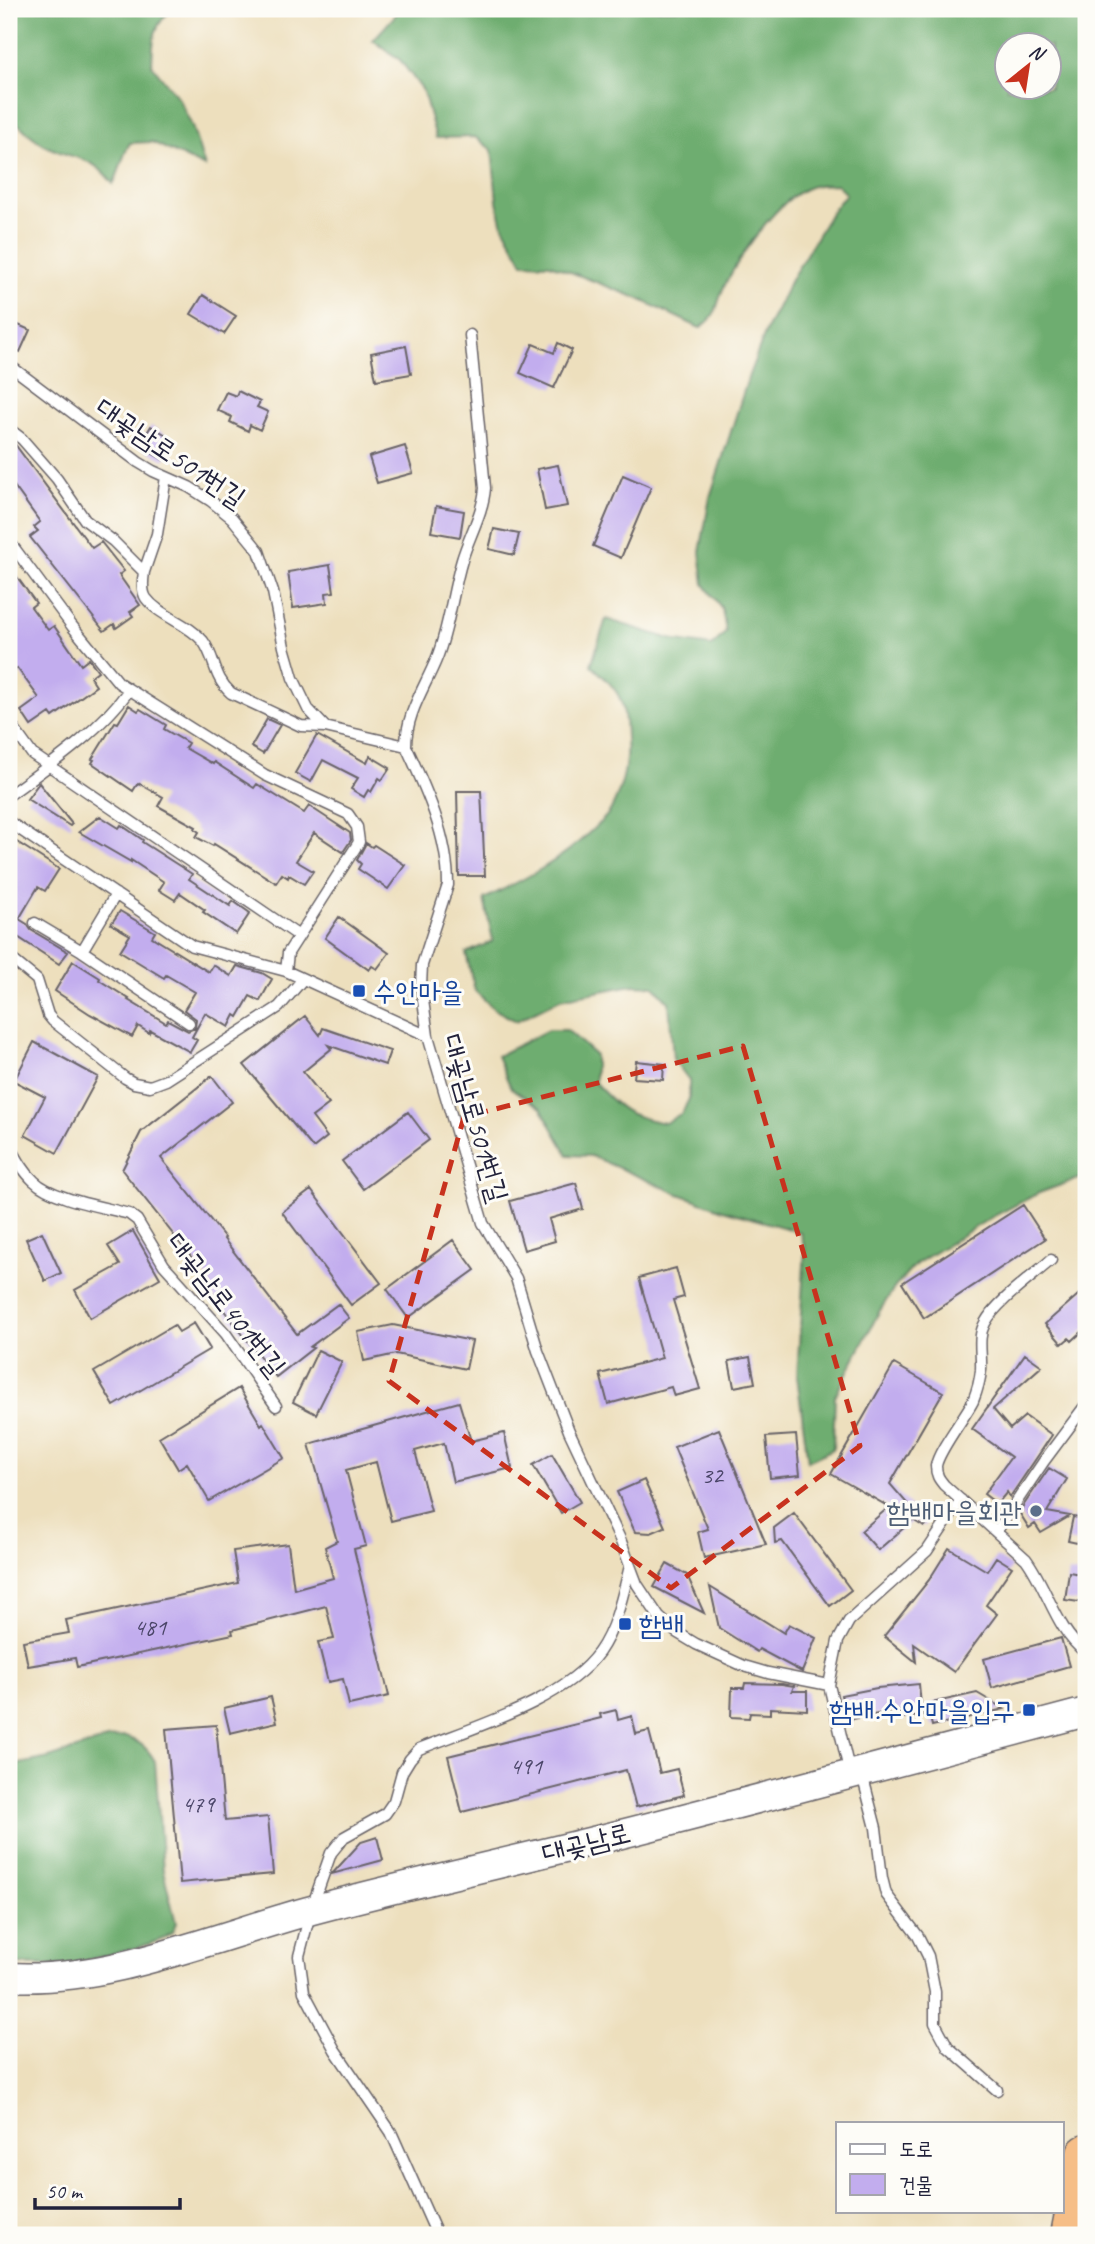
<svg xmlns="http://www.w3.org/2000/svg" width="1095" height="2244" viewBox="0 0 1095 2244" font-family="Caveat,'Poor Story',sans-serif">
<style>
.forest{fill:#6ead6f;stroke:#486855;stroke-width:2;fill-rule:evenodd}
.building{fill:#c2adee}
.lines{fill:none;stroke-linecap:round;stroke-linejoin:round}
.service-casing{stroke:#696468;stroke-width:13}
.tertiary-casing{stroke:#696468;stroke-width:31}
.motorway-casing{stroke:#696468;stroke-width:41}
.service{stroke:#fff;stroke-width:10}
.tertiary{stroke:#fff;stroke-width:28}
.motorway{stroke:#f6be87;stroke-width:38}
.marked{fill:none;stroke:#c8321e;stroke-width:5;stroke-dasharray:14 9;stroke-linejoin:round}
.transit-dot{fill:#1a4fb4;stroke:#fdfcf7;stroke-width:2.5}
.service-dot{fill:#5c6f8a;stroke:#fdfcf7;stroke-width:2.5}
.labels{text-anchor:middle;stroke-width:6;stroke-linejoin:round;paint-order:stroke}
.number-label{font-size:24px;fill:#4a4568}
.street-label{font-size:28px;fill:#22223b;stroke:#fdfcf7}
.transit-label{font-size:28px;fill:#164399;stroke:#fdfcf7;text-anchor:start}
.service-label{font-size:28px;fill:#4e5e75;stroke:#fdfcf7;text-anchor:end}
</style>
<rect width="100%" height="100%" fill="#fdfcf7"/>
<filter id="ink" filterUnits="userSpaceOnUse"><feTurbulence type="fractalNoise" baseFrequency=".0143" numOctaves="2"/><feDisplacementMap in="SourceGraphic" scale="14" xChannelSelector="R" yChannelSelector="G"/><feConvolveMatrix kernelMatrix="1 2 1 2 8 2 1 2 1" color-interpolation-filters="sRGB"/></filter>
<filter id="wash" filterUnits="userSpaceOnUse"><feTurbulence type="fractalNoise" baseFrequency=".00686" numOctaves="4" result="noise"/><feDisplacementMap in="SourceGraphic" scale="28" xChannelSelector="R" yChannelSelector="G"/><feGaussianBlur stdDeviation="1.57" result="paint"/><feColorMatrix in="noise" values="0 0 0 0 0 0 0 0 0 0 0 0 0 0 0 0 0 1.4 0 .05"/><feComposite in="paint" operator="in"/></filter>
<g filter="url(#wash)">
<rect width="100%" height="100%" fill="#eddfbd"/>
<path class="forest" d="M 9,9 L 173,9 C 152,25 153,41 152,65 L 179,99 L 192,126 L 205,167 L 152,142 L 130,143 C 122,156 121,170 113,184 C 92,155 77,161 48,147 C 34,140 21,126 9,116 Z
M 401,9 L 1086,9 L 1086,1176 L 1039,1193 L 992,1217 L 916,1264 L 895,1287 L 879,1312 L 835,1396 L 833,1449 L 808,1461 L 797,1376 L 805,1249 L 800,1232 L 723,1210 L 679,1194 L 591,1156 L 568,1155 L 541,1108 L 511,1088 L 497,1056 L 548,1030 L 567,1030 L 595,1055 L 595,1083 C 621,1111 628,1116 665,1123 L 682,1113 L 689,1099 L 689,1080 L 673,1059 L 669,1002 L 654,986 L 633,985 L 560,999 L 516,1021 L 494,1009 L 475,991 L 466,953 L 493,941 L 484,899 C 523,880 561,861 592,830 C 598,824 606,818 610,811 C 622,789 628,763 626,738 C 625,698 620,692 591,665 L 606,619 L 677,641 L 712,646 L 726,632 L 722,609 L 704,584 L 700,552 L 710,497 L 749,375 L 767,328 L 792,278 L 832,211 L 846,194 L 837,184 C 829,185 818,184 810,187 C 778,198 742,253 726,283 C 715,302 721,314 700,328 L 637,298 L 550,264 L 523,263 L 503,226 L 497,201 L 492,150 L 475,137 L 436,138 L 423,91 L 400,60 L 373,40 ZM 1007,46 L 1050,46 L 1050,88 L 1007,88 Z
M 125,1737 C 140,1741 147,1748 155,1761 L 163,1870 L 176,1923 L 172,1932 L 163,1939 L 140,1947 L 64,1966 L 13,1964 L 9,1962 L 9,1766 L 49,1758 L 110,1738 Z"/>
<g id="blocks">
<path class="building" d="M 203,295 L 236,316 L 224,334 L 191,314 Z
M 9,321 L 30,330 L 20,352 L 9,347 Z
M 558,343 L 572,350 L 554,388 L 520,373 L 533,344 L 554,353 Z
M 406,346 L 411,374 L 376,380 L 371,353 Z
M 238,391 L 260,402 L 257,407 L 268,412 L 260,430 L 250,425 L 248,431 L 230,422 L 232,417 L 217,410 L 226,392 L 236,396 Z
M 151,426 L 175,440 L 164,460 L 139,446 Z
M 9,439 L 14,443 L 92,548 L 101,542 L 124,571 L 119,575 L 140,605 L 130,612 L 133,616 L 116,628 L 114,624 L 104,631 L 30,537 L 38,531 L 34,527 L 40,522 L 9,479 Z
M 405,446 L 413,473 L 377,483 L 369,457 Z
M 558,465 L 567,506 L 545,510 L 537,469 Z
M 623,475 L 651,487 L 621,558 L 593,546 Z
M 436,506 L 464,511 L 460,537 L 431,532 Z
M 494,529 L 519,534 L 514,555 L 489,549 Z
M 330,565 L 334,592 L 326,593 L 327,603 L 293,608 L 288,572 Z
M 9,566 L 36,603 L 31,607 L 48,630 L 54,626 L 81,665 L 89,659 L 98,671 L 90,677 L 96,686 L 53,717 L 50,713 L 31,726 L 21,711 L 39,698 L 17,668 L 9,675 Z
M 129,705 L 138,711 L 140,709 L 166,725 L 164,729 L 188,743 L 185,748 L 213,764 L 214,762 L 254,788 L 257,784 L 304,813 L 309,806 L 350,833 L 351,840 L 343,852 L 314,833 L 296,861 L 313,871 L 304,884 L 289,875 L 288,878 L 282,874 L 276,883 L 214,844 L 213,846 L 196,837 L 199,832 L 195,829 L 196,827 L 158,806 L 163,797 L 138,783 L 133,791 L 92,763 L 94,760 L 92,759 L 115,722 L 118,723 Z
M 267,719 L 280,725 L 263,754 L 251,747 Z
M 317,735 L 367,763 L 370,756 L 390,768 L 382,780 L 379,778 L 371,792 L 368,790 L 364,797 L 351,789 L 358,778 L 323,760 L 311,782 L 295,773 Z
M 39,783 L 72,824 L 70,826 L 27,799 Z
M 457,791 L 481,791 L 485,876 L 459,876 Z
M 100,816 L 119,828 L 121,825 L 143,840 L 142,842 L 192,874 L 189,879 L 230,906 L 233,901 L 250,913 L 236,934 L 203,912 L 205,910 L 180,893 L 175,900 L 159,890 L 164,882 L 131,860 L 131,862 L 79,832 Z
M 9,837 L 59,869 L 45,891 L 38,887 L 19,919 L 27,924 L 31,930 L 68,952 L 59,964 L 10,932 L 9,934 Z
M 366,843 L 372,847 L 374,845 L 405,865 L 388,889 L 358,869 L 361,864 L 357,860 Z
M 120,911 L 155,932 L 152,937 L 209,972 L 213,965 L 231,976 L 237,966 L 262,973 L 272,979 L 260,1001 L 250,996 L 238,1017 L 235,1015 L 229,1027 L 205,1013 L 192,1037 L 197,1040 L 190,1052 L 150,1030 L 149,1033 L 138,1026 L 132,1037 L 90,1014 L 55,991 L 73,961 L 100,978 L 99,980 L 129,999 L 128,1000 L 166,1023 L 168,1020 L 188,1031 L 195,1028 L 196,1019 L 184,1010 L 195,992 L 166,975 L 164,978 L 120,951 L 130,935 L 111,924 Z
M 339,917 L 389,953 L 377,969 L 372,966 L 369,970 L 325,938 Z
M 305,1016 L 320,1035 L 323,1028 L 390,1051 L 385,1065 L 328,1045 L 331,1049 L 303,1072 L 329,1104 L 312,1117 L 327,1137 L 313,1148 L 244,1065 Z
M 34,1042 L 98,1077 L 57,1153 L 25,1135 L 45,1097 L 14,1081 Z
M 636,1061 L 664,1064 L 663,1080 L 634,1078 Z
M 212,1076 L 232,1102 L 161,1158 L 225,1238 L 224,1239 L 297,1334 L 338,1304 L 349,1318 L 310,1347 L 313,1348 L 276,1377 L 205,1286 L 211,1282 L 122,1170 L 141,1132 Z
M 408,1112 L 429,1140 L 363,1189 L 342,1161 Z
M 576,1183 L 583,1209 L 549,1219 L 555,1241 L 524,1250 L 510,1201 Z
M 311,1190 L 381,1283 L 351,1305 L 282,1212 Z
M 1023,1205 L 1045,1239 L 924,1318 L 902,1283 Z
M 133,1231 L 160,1278 L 90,1318 L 75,1290 L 120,1265 L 108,1246 Z
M 42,1232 L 61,1273 L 45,1281 L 26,1239 Z
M 453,1240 L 475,1270 L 408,1318 L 387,1289 Z
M 676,1268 L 684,1297 L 673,1300 L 700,1389 L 674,1396 L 671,1387 L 608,1404 L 600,1374 L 662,1358 L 639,1278 Z
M 1086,1288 L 1086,1328 L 1072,1341 L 1069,1338 L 1062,1344 L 1045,1324 Z
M 194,1323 L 210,1349 L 114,1406 L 94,1372 L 174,1325 L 179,1332 Z
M 393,1325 L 472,1341 L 466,1369 L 396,1354 L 364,1361 L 358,1332 Z
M 318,1350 L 342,1362 L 316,1414 L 293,1402 Z
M 1025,1354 L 1042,1366 L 993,1409 L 1010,1429 L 1025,1416 L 1052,1435 L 1010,1497 L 1007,1492 L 997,1504 L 984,1494 L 1011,1457 L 972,1429 Z
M 750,1357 L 755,1383 L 734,1387 L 729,1361 Z
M 894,1364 L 943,1392 L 890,1484 L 926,1525 L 924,1527 L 913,1520 L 878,1550 L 861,1531 L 889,1507 L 831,1474 Z
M 239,1388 L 261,1425 L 263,1423 L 284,1458 L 209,1501 L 187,1463 L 178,1469 L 159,1437 Z
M 459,1402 L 471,1441 L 504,1433 L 512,1468 L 453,1482 L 444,1443 L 415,1451 L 431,1511 L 391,1521 L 376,1462 L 346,1470 L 366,1546 L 354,1549 L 389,1696 L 349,1705 L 343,1679 L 328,1682 L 318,1642 L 334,1639 L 326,1606 L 232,1630 L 233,1634 L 77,1667 L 75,1658 L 28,1666 L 23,1641 L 69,1633 L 66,1620 L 238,1583 L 233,1551 L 288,1544 L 294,1589 L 333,1578 L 325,1547 L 337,1541 L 309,1444 Z
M 719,1429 L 766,1544 L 704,1558 L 698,1532 L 708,1529 L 674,1447 Z
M 796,1435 L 800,1475 L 770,1478 L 766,1437 Z
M 552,1454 L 580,1502 L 561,1513 L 533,1465 Z
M 1049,1468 L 1067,1479 L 1047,1512 L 1070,1516 L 1041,1533 L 1035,1524 L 1029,1528 L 1019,1512 Z
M 644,1480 L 665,1527 L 651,1533 L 635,1532 L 617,1492 Z
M 794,1513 L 851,1590 L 830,1606 L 782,1541 L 775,1543 L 774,1528 Z
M 1073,1517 L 1086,1519 L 1086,1545 L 1068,1541 Z
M 949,1548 L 987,1571 L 996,1557 L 1012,1567 L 986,1605 L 997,1614 L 954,1672 L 914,1644 L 916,1662 L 884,1636 L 929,1580 Z
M 667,1564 L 687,1575 L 704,1613 L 654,1587 Z
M 1069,1572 L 1086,1575 L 1086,1603 L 1065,1600 Z
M 710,1587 L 784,1633 L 789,1624 L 816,1638 L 802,1672 L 759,1649 L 757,1652 L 719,1628 Z
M 1061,1638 L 1069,1666 L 992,1688 L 984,1659 Z
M 745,1683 L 782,1684 L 794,1686 L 792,1691 L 807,1691 L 807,1710 L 770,1708 L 770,1714 L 750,1713 L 749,1718 L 731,1717 L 732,1688 L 744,1688 Z
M 919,1684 L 922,1716 L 900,1718 L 899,1710 L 847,1720 L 841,1695 L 877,1688 Z
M 977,1693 L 1004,1709 L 932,1726 L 927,1704 Z
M 271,1697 L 277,1722 L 230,1733 L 224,1708 Z
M 616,1710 L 618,1720 L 632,1716 L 636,1734 L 649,1731 L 660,1773 L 677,1769 L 684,1795 L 636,1807 L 626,1770 L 462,1812 L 448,1756 L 601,1718 L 600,1714 Z
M 216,1725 L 225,1821 L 268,1817 L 273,1874 L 180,1883 L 166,1729 Z
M 377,1837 L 383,1860 L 332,1874 L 361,1842 Z"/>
</g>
</g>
<g filter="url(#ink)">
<use href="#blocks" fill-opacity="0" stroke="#696468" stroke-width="2"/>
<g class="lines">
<g class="service-casing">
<path id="service" d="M 9,365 L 138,462 L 153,471 L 189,487 L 211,501 L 232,518 L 259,551 L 273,592 L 284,647 L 293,678 L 308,709 L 325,727 L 406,746 C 426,789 448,836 448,885 L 422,965 L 421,986 L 428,1036 L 483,1223 L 516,1278 L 538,1351 L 569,1431 L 620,1539 L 637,1584 L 659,1617 L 676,1632 L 696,1644 L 744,1666 L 768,1673 L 829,1685 L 850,1774
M 9,429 L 22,439 L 57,479 L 85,520 L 113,541 L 144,572 C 143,580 141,590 146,598 C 159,616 188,623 203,641 C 216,659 213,677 231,693 L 301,726 L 325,727
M 9,541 L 72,626 L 119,683 L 265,775 L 348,814 L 357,827 L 359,842 L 288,953 L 286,971
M 144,572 L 157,534 L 166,477
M 9,722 L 32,754 L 299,936
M 406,746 C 406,714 424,689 436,660 C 449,629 452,593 462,560 C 469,536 483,513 485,488 L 470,335
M 9,795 C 50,765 100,731 129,690
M 9,822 L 192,946 L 286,971 L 428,1036
M 116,894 L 82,951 L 189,1023
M 35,923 L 82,951
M 9,957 L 37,980 L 48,1015 L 53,1021 L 125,1078 L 134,1083 L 150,1086 L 166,1080 L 279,1007 L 303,979
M 9,1144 C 16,1157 23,1171 34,1181 C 52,1199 104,1207 129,1214 L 137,1220 L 164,1265 L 226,1334 L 276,1406
M 1051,1260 C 1033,1276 995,1303 985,1323 C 977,1337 982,1354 981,1370 C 980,1381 977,1391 973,1401 C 965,1417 938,1451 936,1466 C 936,1475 939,1479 944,1485 L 1026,1559 C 1048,1589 1056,1630 1086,1653
M 996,1532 L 1044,1461 L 1085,1406
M 829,1685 L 838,1641 L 849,1621 L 927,1551 L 961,1500
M 862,1774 L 876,1828 L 882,1878 L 886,1894 L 918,1936 L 928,1956 L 935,1992 L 935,2023 L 948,2047 L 997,2090
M 437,2235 L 391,2132 L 335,2050 L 304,1992 L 299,1956 L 311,1910 L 331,1853 L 344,1837 L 385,1814 L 394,1801 L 402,1772 L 410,1759 L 419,1749 C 474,1727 564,1701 599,1652 C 616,1628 623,1594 630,1566"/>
</g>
<g class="tertiary-casing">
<path id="tertiary" d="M 9,1977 C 110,1983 216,1936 312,1910 C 424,1880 537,1856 649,1827 C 795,1790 940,1750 1086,1712"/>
</g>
<g class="motorway-casing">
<path id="motorway" d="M 1070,2235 L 1086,2154"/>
</g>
<use href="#service" class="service"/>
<use href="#tertiary" class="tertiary"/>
<use href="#motorway" class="motorway"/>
</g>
</g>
<path class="marked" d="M 743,1046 L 860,1446 L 671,1588 L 389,1381 L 464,1117 Z"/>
<g class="transit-dot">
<rect x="352" y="984" width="14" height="14" rx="3.5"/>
<rect x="618" y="1617" width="14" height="14" rx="3.5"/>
<rect x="1022" y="1703" width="14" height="14" rx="3.5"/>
</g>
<circle class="service-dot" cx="1036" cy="1511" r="7"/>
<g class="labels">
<g class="number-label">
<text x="712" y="1483">32</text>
<text x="150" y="1635">481</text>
<text x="526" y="1774">491</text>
<text x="198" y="1812">479</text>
</g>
<g class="street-label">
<text transform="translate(171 452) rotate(34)" y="10">대곶남로501번길</text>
<text transform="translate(476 1118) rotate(74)" y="10">대곶남로501번길</text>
<text transform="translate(227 1304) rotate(52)" y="10">대곶남로401번길</text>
<text transform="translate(586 1842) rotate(-14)" y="10">대곶남로</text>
</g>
<g class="transit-label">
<text x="373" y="1001">수안마을</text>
<text x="639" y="1634">함배</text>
<text x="1015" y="1720" text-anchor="end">함배.수안마을입구</text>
</g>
<g class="service-label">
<text x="1022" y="1521">함배마을회관</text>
</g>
</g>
<rect width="1095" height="2244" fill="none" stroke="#fdfcf7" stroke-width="35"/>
<rect x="836" y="2122" width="228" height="91" fill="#fdfcf7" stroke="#a5a5ac" stroke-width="2"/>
<rect x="850" y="2144" width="35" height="10" fill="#ffffff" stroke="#a5a5ac" stroke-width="2"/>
<text x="899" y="2156" font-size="21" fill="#22223b">도로</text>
<rect x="850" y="2174" width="35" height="21" fill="#c2adee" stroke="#a5a5ac" stroke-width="2"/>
<text x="899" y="2192" font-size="21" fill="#22223b">건물</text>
<g transform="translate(1028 66) rotate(30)"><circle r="33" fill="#fdfcf7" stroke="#a5a5ac" stroke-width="2"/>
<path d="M0-5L12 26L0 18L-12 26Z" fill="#c8321e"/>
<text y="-10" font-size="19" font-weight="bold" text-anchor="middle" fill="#22223b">N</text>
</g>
<path d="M35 2198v10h145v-10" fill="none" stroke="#22223b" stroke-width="3.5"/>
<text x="46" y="2198" font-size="21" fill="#22223b" stroke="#fdfcf7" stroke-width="5" paint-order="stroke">50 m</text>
</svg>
